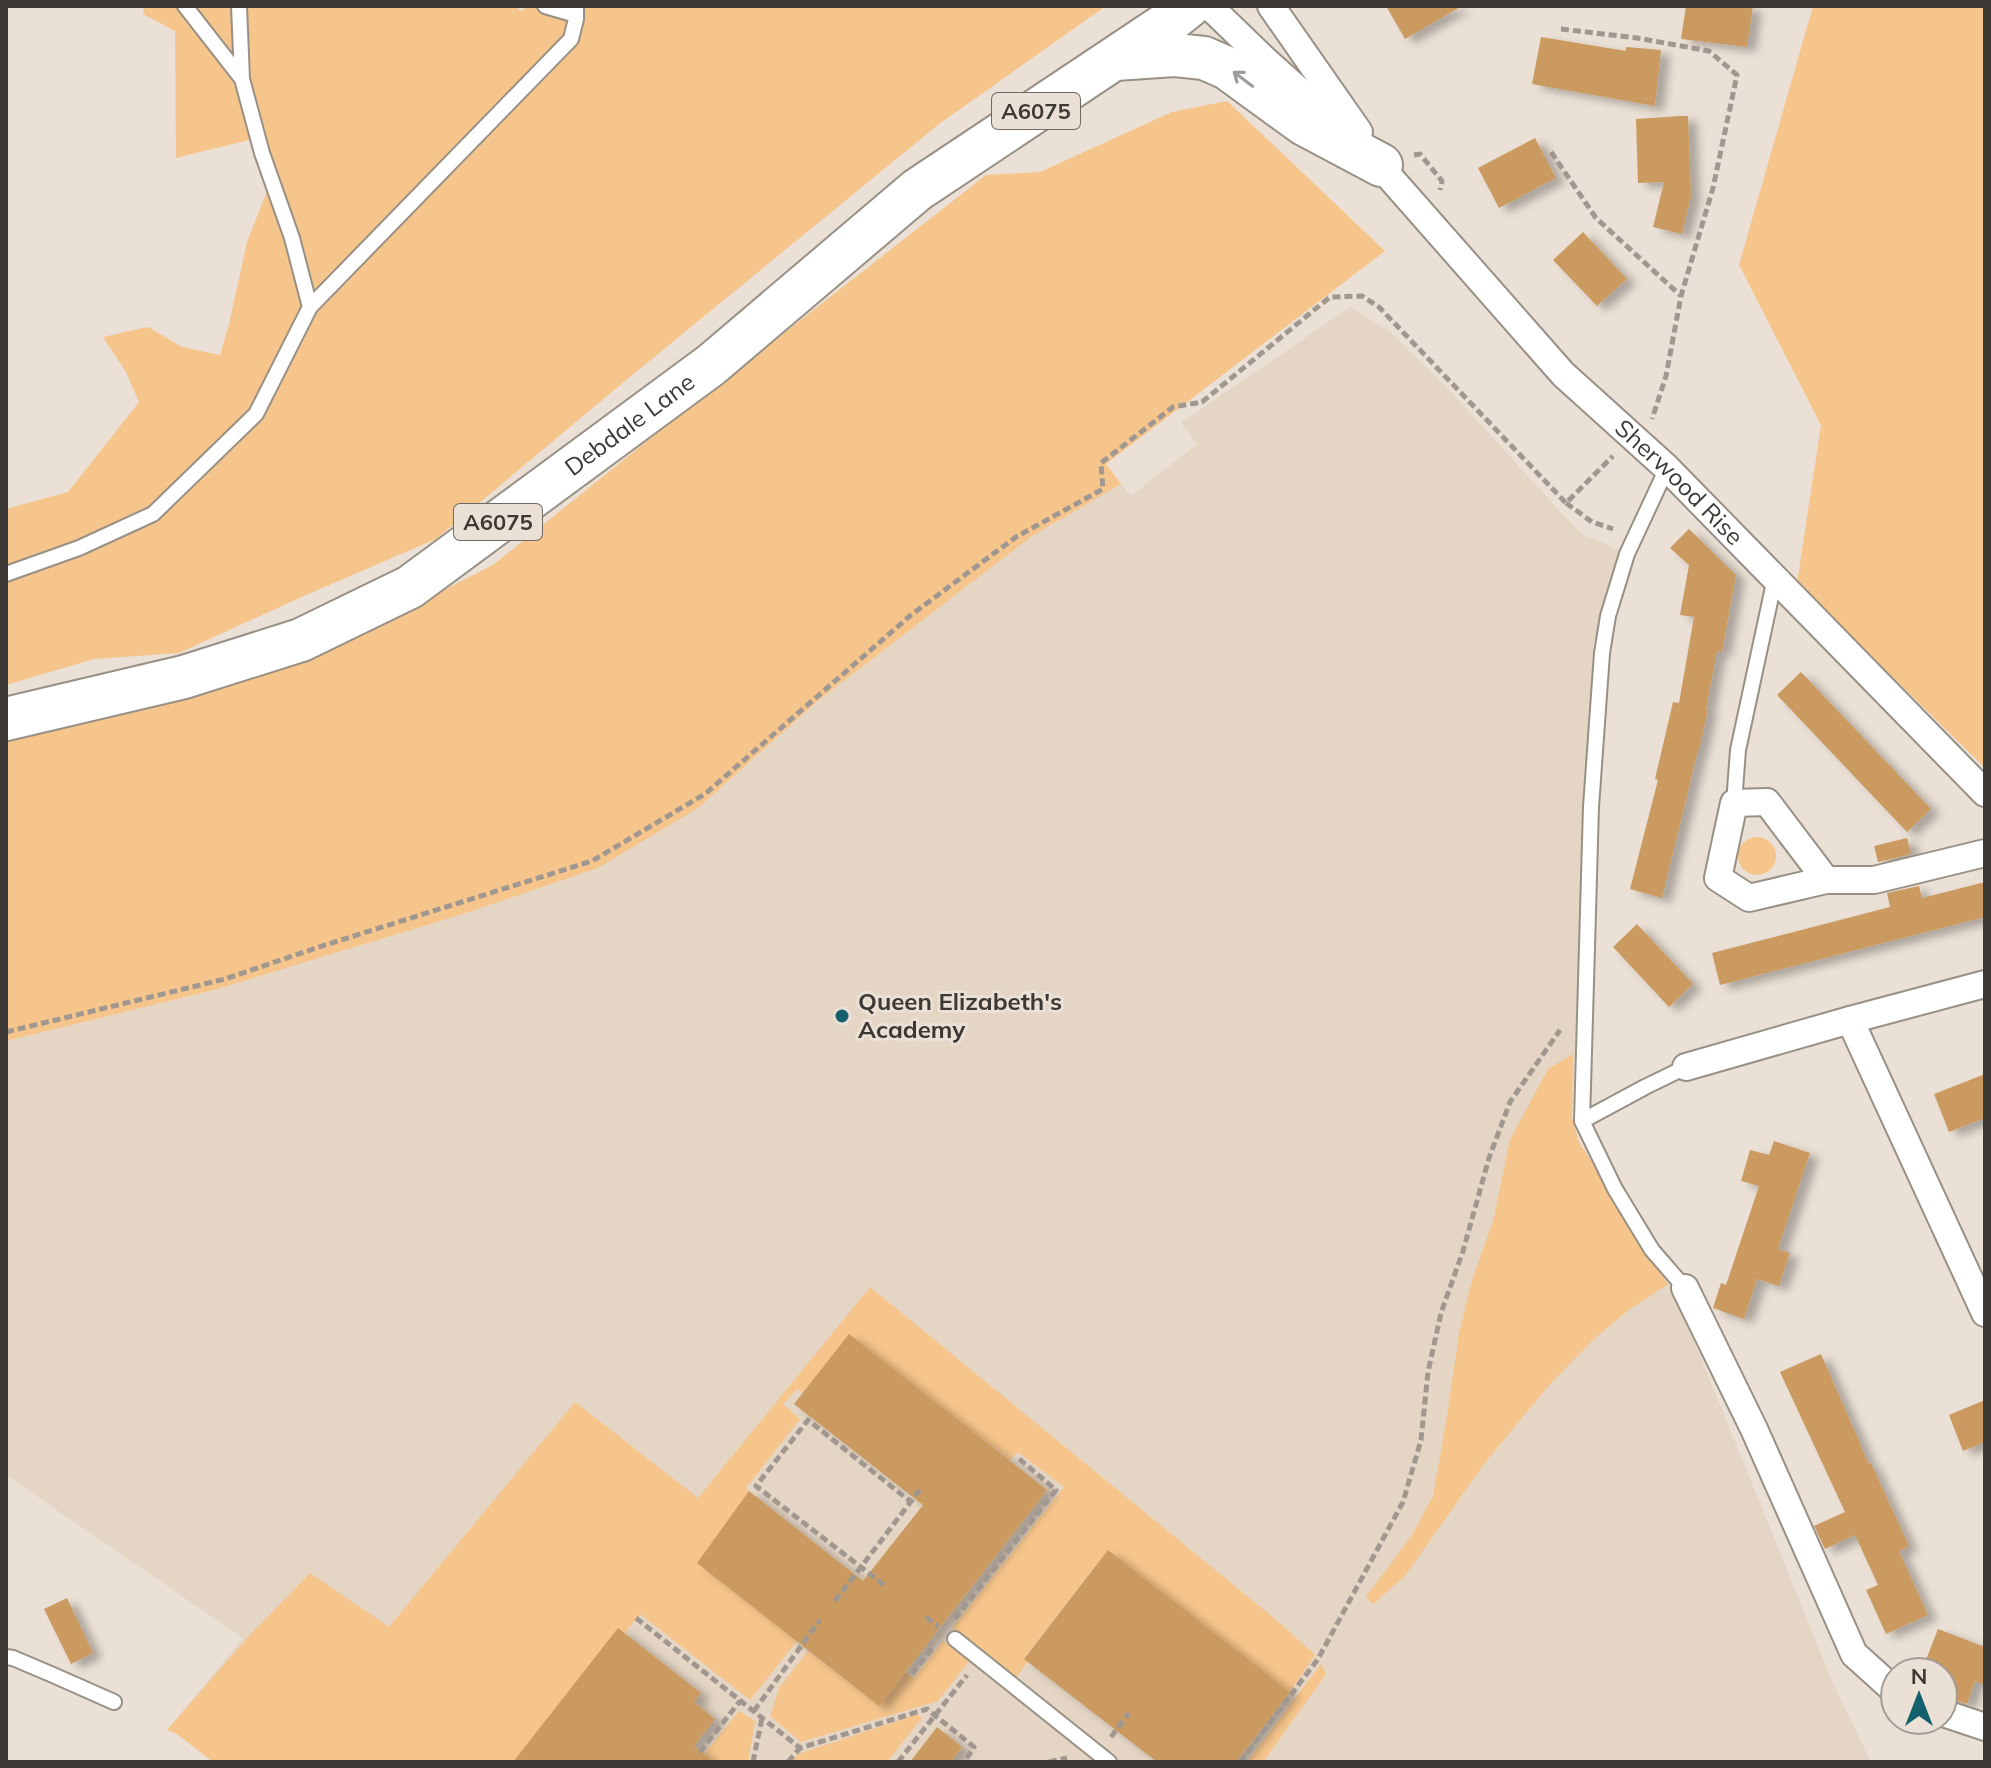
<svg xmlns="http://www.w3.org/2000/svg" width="1991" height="1768" viewBox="0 0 1991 1768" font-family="Mulish,sans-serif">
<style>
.built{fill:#e4d5c4}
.green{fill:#f6c58b}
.building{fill:#ca9a60;filter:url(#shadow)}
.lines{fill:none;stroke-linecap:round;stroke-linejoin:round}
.lane-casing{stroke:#999085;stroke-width:18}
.street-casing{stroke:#999085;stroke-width:30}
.primary-casing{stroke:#999085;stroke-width:46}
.path{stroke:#a09890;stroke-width:5;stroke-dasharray:8 4;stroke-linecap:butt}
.lane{stroke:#fff;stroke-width:14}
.street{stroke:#fff;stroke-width:26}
.primary{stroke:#fff;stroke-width:42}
.oneway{stroke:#9e9c9a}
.poi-dot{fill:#14606d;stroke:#eae0d5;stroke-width:3}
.labels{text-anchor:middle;stroke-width:6;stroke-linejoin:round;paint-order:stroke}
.shield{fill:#eae0d5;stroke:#706a64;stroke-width:2}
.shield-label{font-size:22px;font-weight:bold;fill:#3c3834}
.street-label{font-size:24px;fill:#3c3834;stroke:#eae0d5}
.poi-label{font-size:24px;font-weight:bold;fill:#3c3834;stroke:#eae0d5;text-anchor:start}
</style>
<defs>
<filter id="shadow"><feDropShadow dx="9" dy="5" stdDeviation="4" flood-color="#0004"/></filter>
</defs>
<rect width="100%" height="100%" fill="#eae0d5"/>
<path class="built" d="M 1350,307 L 1389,331 L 1449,390 L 1580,533 L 1619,550 L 1593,646 L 1572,1118 L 1579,1142 L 1668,1284 L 1683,1314 L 1833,1683 L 1871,1762 L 213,1762 L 177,1734 L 167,1730 L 243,1638 L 6,1475 L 6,1041 L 214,990 L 463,914 L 598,868 L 698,808 L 819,700 L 1032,536 L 1121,484 L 1131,496 L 1197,444 L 1181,423 Z"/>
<path class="green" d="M 144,6 L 513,6 L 523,11 L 524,6 L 1106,6 L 939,124 L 625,381 L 436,539 L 306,595 L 179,653 L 94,659 L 6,685 L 6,509 L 68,492 L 139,402 L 126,372 L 103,337 L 148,327 L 182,347 L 220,355 L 229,324 L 247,242 L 269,186 L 265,136 L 176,158 L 175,31 L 143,14 Z
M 1813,6 L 1985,6 L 1985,768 L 1797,583 L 1821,425 L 1739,265 Z
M 1227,101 L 1385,251 L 1106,464 L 1121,484 L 1032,536 L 819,700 L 698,808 L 598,868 L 463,914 L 214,990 L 6,1041 L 6,740 L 188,697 L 339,643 L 493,565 L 688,408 L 986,175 L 1040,172 L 1172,112 Z
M1738 856a19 19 0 1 1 38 0a19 19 0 1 1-38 0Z
M 1573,1054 L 1572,1118 L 1579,1142 L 1668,1284 L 1630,1309 L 1595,1338 L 1550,1384 L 1484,1464 L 1405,1576 L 1373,1604 L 1366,1597 L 1412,1535 L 1433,1496 L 1447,1416 L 1459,1334 L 1471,1283 L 1493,1221 L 1510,1140 L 1548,1069 Z
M 870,1287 L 1280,1623 L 1315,1655 L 1290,1692 L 1108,1550 L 1024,1658 L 1028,1661 L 1016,1678 L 952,1628 L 1064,1487 L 1018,1452 L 1010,1460 L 849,1335 L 803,1393 L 797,1389 L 783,1404 L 800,1419 L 746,1488 L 749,1491 L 797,1641 L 750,1700 L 640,1614 L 521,1762 L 213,1762 L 177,1734 L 167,1730 L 248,1637 L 310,1573 L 389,1627 L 575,1402 L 698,1498 Z
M 943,1641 L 969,1661 L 938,1701 L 801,1742 L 770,1716 L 779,1688 L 808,1651 L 879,1706 L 905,1672 L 914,1678 Z
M 1321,1664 L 1326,1674 L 1263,1762 L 1247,1762 Z
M 739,1711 L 755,1721 L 748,1762 L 713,1762 L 704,1754 Z
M 918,1714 L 922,1718 L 887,1762 L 791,1762 L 798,1754 Z"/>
<path class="building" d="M 1386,6 L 1462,6 L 1405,39 Z
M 1686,6 L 1753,6 L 1747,47 L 1681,39 Z
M 1541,37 L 1626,51 L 1626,47 L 1661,50 L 1655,106 L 1532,84 Z
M 1681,116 L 1688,116 L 1691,196 L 1682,234 L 1653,227 L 1664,182 L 1638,183 L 1636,119 Z
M 1535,138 L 1556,178 L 1499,208 L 1478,168 Z
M 1583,232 L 1627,279 L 1597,306 L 1553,260 Z
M 1689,529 L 1736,575 L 1722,652 L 1717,651 L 1706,709 L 1708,710 L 1699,750 L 1698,750 L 1662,898 L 1630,889 L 1658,780 L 1655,779 L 1673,702 L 1679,703 L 1694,617 L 1680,615 L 1689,565 L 1670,548 Z
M 1801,672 L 1931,809 L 1907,832 L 1777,695 Z
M 1907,838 L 1911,854 L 1878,862 L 1874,846 Z
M 1985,882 L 1985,917 L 1720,985 L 1712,953 L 1890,907 L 1887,893 L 1919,886 L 1922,898 Z
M 1637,924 L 1693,984 L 1669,1007 L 1613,947 Z
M 1985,1074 L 1985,1118 L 1949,1132 L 1934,1094 Z
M 1774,1141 L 1810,1153 L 1778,1249 L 1790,1253 L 1779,1286 L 1757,1279 L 1744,1319 L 1713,1308 L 1721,1283 L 1726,1285 L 1759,1186 L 1741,1181 L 1750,1150 L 1769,1155 Z
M 849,1334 L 1047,1490 L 879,1706 L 697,1563 L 749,1491 L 863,1581 L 923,1505 L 794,1404 Z
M 1821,1354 L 1869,1464 L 1871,1463 L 1909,1546 L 1899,1551 L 1928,1615 L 1886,1634 L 1866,1590 L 1878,1585 L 1855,1535 L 1825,1549 L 1814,1526 L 1845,1512 L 1780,1372 Z
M 1985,1400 L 1985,1442 L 1963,1451 L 1949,1415 Z
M 1108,1550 L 1290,1692 L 1236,1762 L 1157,1762 L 1024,1659 Z
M 67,1598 L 93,1653 L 71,1664 L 44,1609 Z
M 618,1628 L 701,1693 L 694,1702 L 715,1719 L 694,1746 L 714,1762 L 513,1762 Z
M 1938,1629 L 1985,1647 L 1985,1685 L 1975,1681 L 1967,1704 L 1943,1697 L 1943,1671 L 1924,1665 Z
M 937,1727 L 962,1747 L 951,1762 L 910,1762 Z"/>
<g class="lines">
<g class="lane-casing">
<path id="lane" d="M 185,6 L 242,79 L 262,153 L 292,238 L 310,307
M 239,6 L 242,79
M 545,6 L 576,15
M 6,574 L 79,548 L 153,514 L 256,414 L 310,307 L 571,39 L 576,19 L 576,6
M 1734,803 L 1738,750 L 1775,578
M 1582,1121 L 1591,807 L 1602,653 L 1608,616 L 1627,554 L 1667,468
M 1685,1288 L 1652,1250 L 1615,1189 L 1582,1121 L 1645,1087 L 1686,1067
M 955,1639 L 1109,1762
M 6,1657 L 13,1658 L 53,1675 L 114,1702"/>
</g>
<g class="street-casing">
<g id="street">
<path d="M 1209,6 L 1266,61 L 1343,130"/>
<path d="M 1271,6 L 1359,132"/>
<path id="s1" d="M 1372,157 L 1563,374 L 1667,468 L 1985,793"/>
<path d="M 1826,880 L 1767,802 L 1734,803 L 1718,878 L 1749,898 L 1826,880 L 1874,880 L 1985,853"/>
<path d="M 1850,1020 L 1985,1313"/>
<path d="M 1686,1067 L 1850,1020 L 1985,984"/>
<path d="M 1685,1288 L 1754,1429 L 1854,1654 L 1895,1691"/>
<path d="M 1943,1713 L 1985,1727"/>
</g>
</g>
<g class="primary-casing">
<g id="primary">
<path d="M 1115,59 L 1175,55 L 1204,58 L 1227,68 L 1304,124 L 1381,165"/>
<path id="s2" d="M 6,719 L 184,677 L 301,640 L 410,587 L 711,365 L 917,190 L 1169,22 L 1189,6"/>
</g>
</g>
<path class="path" d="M 1561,29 L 1637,38 L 1709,51 L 1737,75 L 1713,188 L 1681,296 L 1666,376 L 1652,419
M 1551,152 L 1596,218 L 1681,296
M 1414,155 L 1420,154 L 1442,181 L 1440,190
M 1566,503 L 1592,522 L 1613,529
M 6,1032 L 225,979 L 322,946 L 592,861 L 705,794 L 911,615 L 1016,537 L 1103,489 L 1101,463 L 1173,407 L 1202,402 L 1330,297 L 1362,296 L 1379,307 L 1566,503 L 1613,456
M 884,1585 L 756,1486 L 808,1420 L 911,1502
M 835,1601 L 922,1487
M 926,1617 L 939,1627
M 636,1618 L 800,1748 L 927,1709 L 974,1747 L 964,1762
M 955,1619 L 1056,1490 L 1017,1457
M 912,1674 L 934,1646
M 754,1711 L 820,1620
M 1111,1737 L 1129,1713
M 700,1752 L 740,1701
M 753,1762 L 762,1718
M 788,1762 L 800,1748
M 898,1762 L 967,1675
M 1049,1762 L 1067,1758
M 1240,1762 L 1318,1659 L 1403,1502 L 1421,1440 L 1428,1372 L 1441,1313 L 1463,1251 L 1489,1158 L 1510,1102 L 1560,1030"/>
<use href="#lane" class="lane"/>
<use href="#street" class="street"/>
<use href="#primary" class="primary"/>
</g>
<defs><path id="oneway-shaft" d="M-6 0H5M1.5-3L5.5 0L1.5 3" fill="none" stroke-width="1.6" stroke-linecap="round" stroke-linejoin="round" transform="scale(2)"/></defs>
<use class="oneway" href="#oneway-shaft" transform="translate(1243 79) rotate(-143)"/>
<circle class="poi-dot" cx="842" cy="1016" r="8"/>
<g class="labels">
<g class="shield">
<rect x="992" y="93" width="88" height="36" rx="6"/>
<rect x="454" y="504" width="88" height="36" rx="6"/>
</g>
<g class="shield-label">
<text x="1036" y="119">A6075</text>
<text x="498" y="530">A6075</text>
</g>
<g class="street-label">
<text dy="8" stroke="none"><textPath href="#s2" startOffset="700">Debdale Lane</textPath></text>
<text dy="8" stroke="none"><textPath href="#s1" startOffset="448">Sherwood Rise</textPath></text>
</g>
<g class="poi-label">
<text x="858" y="1010">Queen Elizabeth's<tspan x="858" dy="28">Academy</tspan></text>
</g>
</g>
<rect width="1991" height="1768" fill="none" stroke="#3c3834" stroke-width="16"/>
<g transform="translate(1919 1696)"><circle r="38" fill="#eae0d5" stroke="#a49d95" stroke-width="2"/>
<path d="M0-6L14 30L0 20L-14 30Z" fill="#14606d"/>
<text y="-12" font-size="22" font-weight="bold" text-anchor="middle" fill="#3c3834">N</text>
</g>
</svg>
